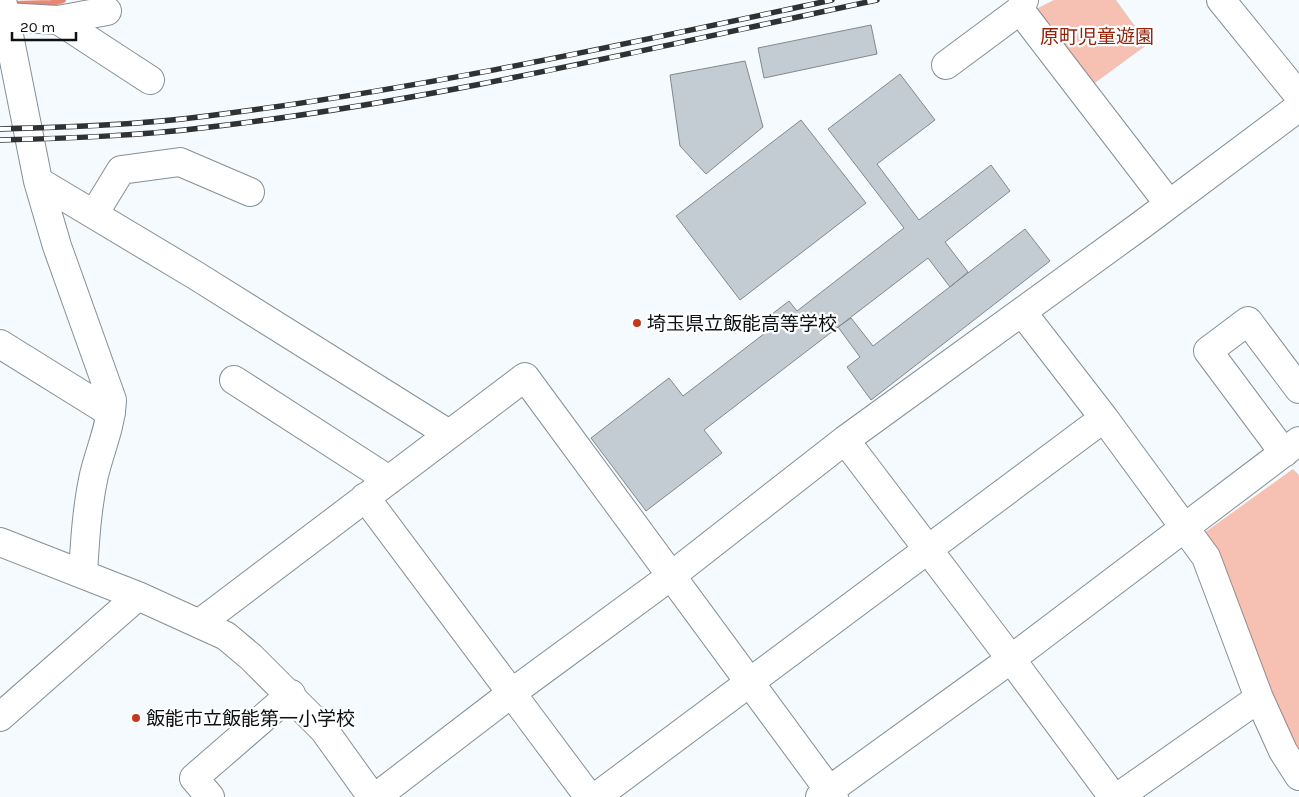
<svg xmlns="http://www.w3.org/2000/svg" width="1299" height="797" viewBox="0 0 1299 797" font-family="Karla,'Noto Sans JP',sans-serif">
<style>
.green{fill:#f6c0b3}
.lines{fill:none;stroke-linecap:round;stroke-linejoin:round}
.stream{stroke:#e98872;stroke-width:6}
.building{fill:#c3ccd3;stroke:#80898f}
.minor-casing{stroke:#868f95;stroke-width:30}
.minor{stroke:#fff;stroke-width:28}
.rail-casing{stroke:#2e3234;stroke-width:5.5}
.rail{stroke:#fff;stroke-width:4;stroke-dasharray:11;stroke-linecap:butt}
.poi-dot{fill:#c4391d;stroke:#fff;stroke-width:2}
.labels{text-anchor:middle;stroke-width:4.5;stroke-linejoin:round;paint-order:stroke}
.park-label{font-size:19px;fill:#942108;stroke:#fff}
.poi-label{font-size:19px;fill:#0e1214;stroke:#fff;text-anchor:start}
</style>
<rect width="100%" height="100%" fill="#f4fafe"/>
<path class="green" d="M 1054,0 L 1116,0 L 1148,44 L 1088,88 L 1036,9 Z
M 1293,469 L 1299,475 L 1299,768 L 1246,640 L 1221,555 L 1204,533 Z"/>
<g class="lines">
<path class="stream" d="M 13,4 L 52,3 L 63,0"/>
</g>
<path class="building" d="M 871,25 L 877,54 L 764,78 L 758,48 Z
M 745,61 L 763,127 L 706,174 L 680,146 L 670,75 Z
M 900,74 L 935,120 L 877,164 L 919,220 L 991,165 L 1010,191 L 945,242 L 968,272 L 950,287 L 928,258 L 704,430 L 722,453 L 646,511 L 591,438 L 669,378 L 683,396 L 769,330 L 763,321 L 789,301 L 797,311 L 904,228 L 828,129 Z
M 801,120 L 866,203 L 740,300 L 676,216 Z
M 1025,229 L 1050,261 L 871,400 L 847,367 L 860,357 L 838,327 L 851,318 L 873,346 Z"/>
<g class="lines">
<g class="minor-casing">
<path id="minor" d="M 2,0 L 38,181 L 57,246 L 112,400 C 111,426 100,450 94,475 C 87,507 85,540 83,573
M 1221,0 L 1299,96
M 1020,10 L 1169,204
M 0,19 L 4,17 L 58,20 L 107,11
M 58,20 L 150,80
M 946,65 L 1020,10 L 1024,0
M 38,181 L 195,275 L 449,434
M 94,214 L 121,170 L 180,162 L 250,192
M 1022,312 L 1104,418 L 1206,557 L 1259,698 L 1283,751 L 1299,776
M 0,344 L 111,413
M 234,380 L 389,480
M 845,440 L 1011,659 L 1113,797
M 1284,453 L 1208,351 L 1248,321 L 1299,389
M 365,497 L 589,797
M 0,542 L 138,596 L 226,636 L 251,657 L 324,730 L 372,797
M 200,623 L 525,377 L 834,797
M 0,717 L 138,596
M 210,797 L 194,778 L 291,694
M 376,797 L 513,692 L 671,576 L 845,440 L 1140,226 L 1299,107
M 596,797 L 1104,418
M 820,797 L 1011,659 L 1299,441
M 1118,797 L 1259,698"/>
</g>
<use href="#minor" class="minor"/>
<g class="rail-casing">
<path id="rail" d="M 0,129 C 69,127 139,125 207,116 C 417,90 625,44 832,0
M 0,140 C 70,138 140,136 210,127 C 434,101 655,47 877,0"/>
</g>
<use href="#rail" class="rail"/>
</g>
<g class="poi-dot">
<circle cx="637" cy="323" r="5"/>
<circle cx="136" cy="718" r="5"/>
</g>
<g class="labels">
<g class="park-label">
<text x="1097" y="43">原町児童遊園</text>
</g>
<g class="poi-label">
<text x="647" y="330">埼玉県立飯能高等学校</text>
<text x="146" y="725">飯能市立飯能第一小学校</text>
</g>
</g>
<path d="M12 32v8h64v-8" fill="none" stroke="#0e1214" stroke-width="2.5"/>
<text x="20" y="32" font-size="15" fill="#0e1214" stroke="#ffffff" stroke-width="4" paint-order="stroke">20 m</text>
</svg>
